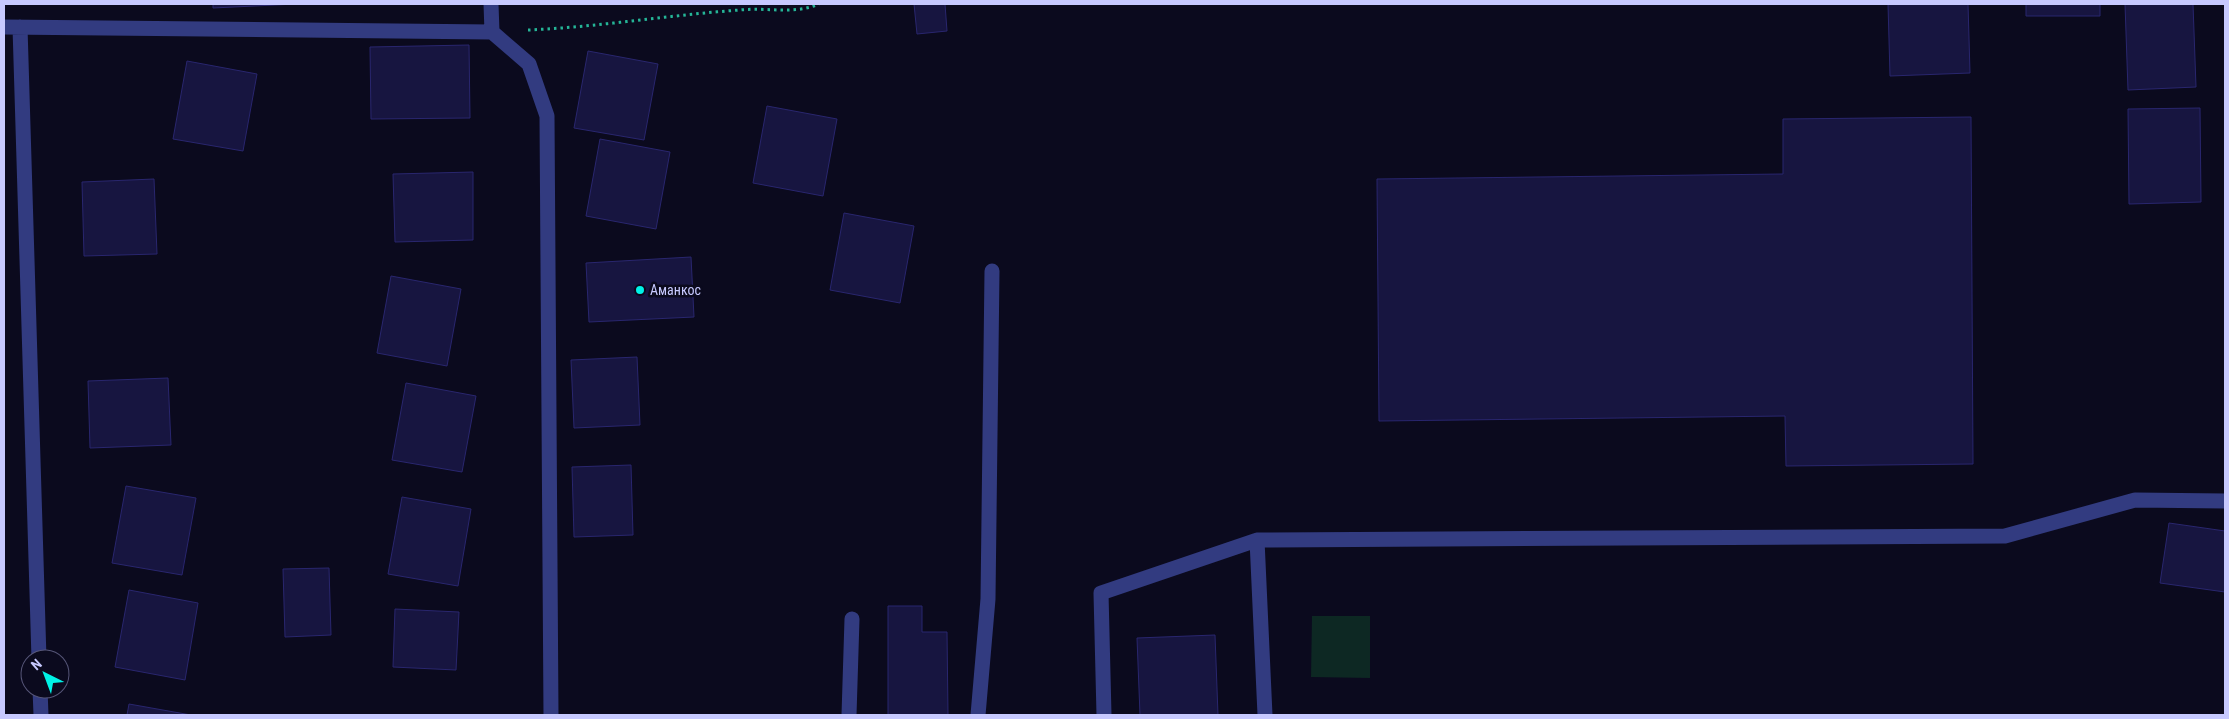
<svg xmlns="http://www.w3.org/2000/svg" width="2229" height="719" viewBox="0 0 2229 719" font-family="'Roboto Condensed',sans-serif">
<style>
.green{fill:#0d2823}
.building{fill:#171540;stroke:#29266e}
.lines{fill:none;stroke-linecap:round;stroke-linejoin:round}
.path{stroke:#25b597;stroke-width:3;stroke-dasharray:2.5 4;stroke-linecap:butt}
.minor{stroke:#323b80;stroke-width:15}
.poi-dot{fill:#00f2e6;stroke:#0b0a1e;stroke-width:2}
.labels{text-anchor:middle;stroke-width:5;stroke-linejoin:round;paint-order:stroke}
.poi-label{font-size:14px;fill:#c7c9ff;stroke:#0b0a1e;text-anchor:start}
</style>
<rect width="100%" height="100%" fill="#0b0a1e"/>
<path class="green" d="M 1312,616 L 1370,616 L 1370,678 L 1311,677 Z"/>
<path class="building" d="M 213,4 L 296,4 L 213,8 Z
M 914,4 L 945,4 L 947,31 L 917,34 Z
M 1888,4 L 1968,4 L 1970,73 L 1890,76 Z
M 2026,4 L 2100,4 L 2100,16 L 2026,16 Z
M 2125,4 L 2193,4 L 2196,87 L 2128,90 Z
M 469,45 L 470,118 L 371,119 L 370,47 Z
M 588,51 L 658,64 L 644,140 L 574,128 Z
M 187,61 L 257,74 L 243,151 L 173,139 Z
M 767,106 L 837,119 L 823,196 L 753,183 Z
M 2200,108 L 2201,202 L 2129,204 L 2128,109 Z
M 1971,117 L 1973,464 L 1786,466 L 1785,416 L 1379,421 L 1377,179 L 1783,174 L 1783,119 Z
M 600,139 L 670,152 L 656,229 L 586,216 Z
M 473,172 L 473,240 L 395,242 L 393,174 Z
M 154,179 L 157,254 L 84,256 L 82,182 Z
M 844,213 L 914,226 L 900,303 L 830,290 Z
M 691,257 L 694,317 L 589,322 L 586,263 Z
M 391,276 L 461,289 L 447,366 L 377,353 Z
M 637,357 L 640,425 L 574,428 L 571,360 Z
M 168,378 L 171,445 L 90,448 L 88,381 Z
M 406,383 L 476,396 L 462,472 L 392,460 Z
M 631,465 L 633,535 L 574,537 L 572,467 Z
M 126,486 L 196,498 L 182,575 L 112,563 Z
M 402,497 L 471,509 L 458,586 L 388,574 Z
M 2169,523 L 2225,531 L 2225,592 L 2160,583 Z
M 329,568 L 331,635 L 285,637 L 283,569 Z
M 129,590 L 198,603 L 185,680 L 115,667 Z
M 888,606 L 922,606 L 922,632 L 947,632 L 948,715 L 888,715 Z
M 395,609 L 459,612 L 456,670 L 393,667 Z
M 1215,635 L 1218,715 L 1140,715 L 1137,638 Z
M 129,704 L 191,715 L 127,715 Z"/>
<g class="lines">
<path class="path" d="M 528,30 C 599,27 669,15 740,10 C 767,7 794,15 819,4"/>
<path class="minor" d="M 491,4 L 492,32 L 529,64 L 547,116 L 551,715
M 4,27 L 492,32
M 20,27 L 39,659
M 1257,540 L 1265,715
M 40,689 L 41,715
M 849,715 L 852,619
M 978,715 L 988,599 L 992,271
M 1104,715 L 1101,593 L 1257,540 L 2005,536 L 2135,500 L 2225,501"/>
</g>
<circle class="poi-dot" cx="640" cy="290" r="5"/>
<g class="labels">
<g class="poi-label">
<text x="650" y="295">Аманкос</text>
</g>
</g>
<rect width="2229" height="719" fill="none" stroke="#c7c9ff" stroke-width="10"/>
<g transform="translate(45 674) rotate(318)"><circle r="24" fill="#0b0a1e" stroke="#565678"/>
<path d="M0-4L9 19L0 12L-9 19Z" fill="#00f2e6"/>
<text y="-8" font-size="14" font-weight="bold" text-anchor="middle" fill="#c7c9ff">N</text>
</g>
</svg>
